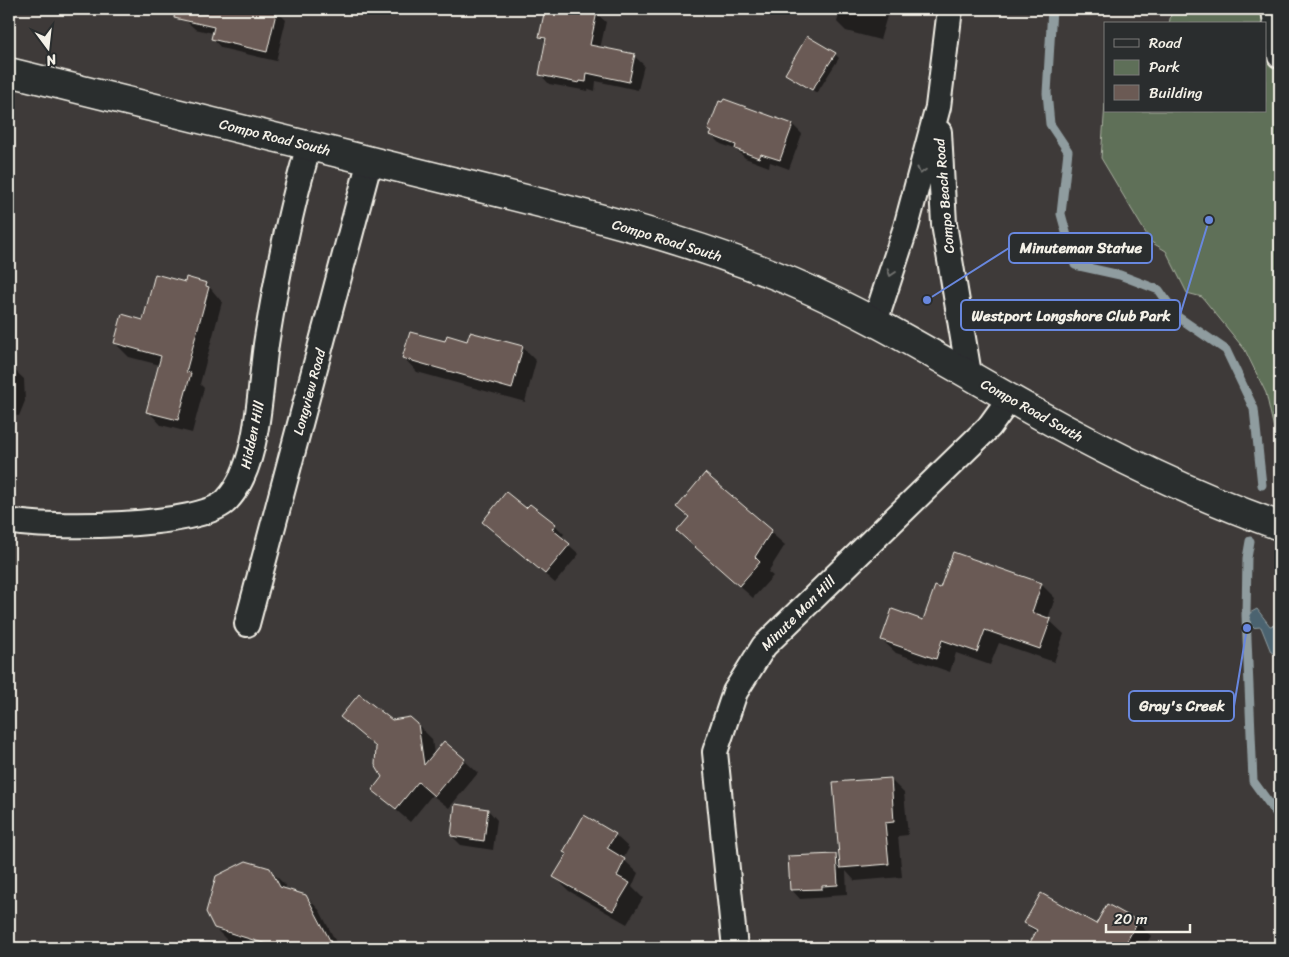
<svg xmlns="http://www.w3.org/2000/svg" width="1289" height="957" viewBox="0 0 1289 957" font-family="Sriracha,sans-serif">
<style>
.green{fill:#5e6f58;stroke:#a9b0a0}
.water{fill:#4b636f;stroke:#8f9c9f}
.shadow{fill:#0007}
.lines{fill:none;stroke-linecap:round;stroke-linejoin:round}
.stream{stroke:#8f9c9f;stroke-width:9}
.building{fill:#6b5a54;stroke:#f4f1e8}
.minor-casing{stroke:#f4f1e8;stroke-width:28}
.tertiary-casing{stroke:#f4f1e8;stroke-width:31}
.minor{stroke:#2a2d2e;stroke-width:24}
.tertiary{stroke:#2a2d2e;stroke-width:28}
.oneway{stroke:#71726f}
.labels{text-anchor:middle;stroke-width:4;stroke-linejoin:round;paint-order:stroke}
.street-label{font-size:14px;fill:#f4f1e8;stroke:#2a2d2e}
.leader{fill:none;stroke:#6887de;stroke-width:2}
.callout-dot{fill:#6887de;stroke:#2a2d2e;stroke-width:2}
.callout{fill:#2a2d2e;stroke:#6887de;stroke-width:2}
.callout-label{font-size:15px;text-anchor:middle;font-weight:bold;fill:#f4f1e8}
</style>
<rect width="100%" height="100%" fill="#3e3a39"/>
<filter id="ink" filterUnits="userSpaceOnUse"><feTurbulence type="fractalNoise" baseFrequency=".02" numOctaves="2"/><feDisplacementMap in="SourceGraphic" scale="10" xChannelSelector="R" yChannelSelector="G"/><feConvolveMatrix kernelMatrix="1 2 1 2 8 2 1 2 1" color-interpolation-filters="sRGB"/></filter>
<g filter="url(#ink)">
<path class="green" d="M 1172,9 L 1280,9 L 1280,456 L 1266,393 L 1245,350 L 1202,297 L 1187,293 L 1166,251 L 1151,242 L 1101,158 L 1105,104 L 1105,111 L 1265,111 L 1265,24 L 1169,24 Z"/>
<path class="water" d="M 1257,609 L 1270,626 L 1280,624 L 1280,657 L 1271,652 L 1261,627 L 1247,628 L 1246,615 Z"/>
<path class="shadow" d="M 188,9 L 267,9 L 277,11 L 286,20 L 276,61 L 221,48 L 212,38 L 213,33 L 195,29 L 185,20 Z
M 546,9 L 577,9 L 596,13 L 606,22 L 600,49 L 634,56 L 644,65 L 638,90 L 596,81 L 595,91 L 589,89 L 588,91 L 549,84 L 540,74 L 547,43 L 541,37 Z
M 841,9 L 889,9 L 880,40 L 846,31 L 837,22 Z
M 835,54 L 839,58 L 817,93 L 787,74 Z
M 724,101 L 793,125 L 802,134 L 789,169 L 770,162 L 769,167 L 745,158 L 737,150 L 721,144 L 712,135 L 710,130 Z
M 186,283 L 207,284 L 222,302 L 200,384 L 204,388 L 192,433 L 161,425 L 148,411 L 160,365 L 129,357 L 115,343 L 144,321 Z
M 468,342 L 522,347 L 536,361 L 525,402 L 417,372 L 404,358 L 446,343 Z
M 9,365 L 24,379 L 25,401 L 19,416 L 9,415 Z
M 705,475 L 785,545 L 768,572 L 773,576 L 753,598 L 693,545 L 690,518 L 678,506 Z
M 527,510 L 555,525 L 564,534 L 561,538 L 579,554 L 555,583 L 484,522 Z
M 1041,584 L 1055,598 L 1048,619 L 1064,634 L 1054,662 L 999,643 L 990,665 L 956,653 L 950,672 L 896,653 L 882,640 L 924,622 L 941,590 Z
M 342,717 L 418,725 L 432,739 L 434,755 L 464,760 L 478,773 L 449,808 L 432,795 L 410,822 L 373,790 L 384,777 L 377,749 Z
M 890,779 L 904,793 L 908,835 L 898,836 L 902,877 L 855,881 L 846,871 L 847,894 L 830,895 L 831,897 L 800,899 L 791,889 L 836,855 L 841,860 Z
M 457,805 L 488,810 L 497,820 L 493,850 L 461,845 L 452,836 Z
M 615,835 L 629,848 L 623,859 L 638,873 L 632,887 L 643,898 L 627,924 L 569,891 L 555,877 L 568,855 L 564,851 Z
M 9,870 L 13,874 L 9,878 Z
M 270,870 L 284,884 L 288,891 L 306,896 L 320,911 L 339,948 L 250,948 L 229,942 L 215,928 Z
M 1108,906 L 1137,922 L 1151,936 L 1144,948 L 1029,948 L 1037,934 L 1026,923 L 1096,926 Z"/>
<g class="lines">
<path class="stream" d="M 1052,9 L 1047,93 L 1050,124 L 1068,151 L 1061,214 L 1075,265 L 1120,275 L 1159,290 L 1178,317 L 1226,350 L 1254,409 L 1262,485
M 1250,541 L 1247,558 L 1246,615 L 1253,781 L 1280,818"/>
</g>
<path class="building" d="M 175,9 L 277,9 L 267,52 L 211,39 L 214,27 L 174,18 Z
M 545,9 L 583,9 L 597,12 L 590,45 L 635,54 L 629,82 L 587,73 L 586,82 L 580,81 L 579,83 L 539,75 L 546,38 L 539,37 Z
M 807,36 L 836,53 L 812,90 L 785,74 Z
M 724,99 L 793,124 L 780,160 L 761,154 L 759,158 L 735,149 L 736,145 L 710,135 L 712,132 L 708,130 L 719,101 L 722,102 Z
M 155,274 L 185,282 L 186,277 L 207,283 L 206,286 L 209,287 L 186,372 L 191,373 L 178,420 L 146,412 L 161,356 L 114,343 L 122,314 L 143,320 Z
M 410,332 L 445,341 L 447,335 L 467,341 L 470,332 L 523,346 L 512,389 L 402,358 Z
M 705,473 L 772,530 L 755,557 L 760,562 L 739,586 L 677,531 L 689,517 L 677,507 Z
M 506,492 L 526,508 L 530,504 L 556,524 L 552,529 L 570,544 L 545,574 L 482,522 Z
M 953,552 L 1042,583 L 1032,612 L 1051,619 L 1040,649 L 985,630 L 977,652 L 942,640 L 936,659 L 881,640 L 892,609 L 923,620 L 935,586 L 940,588 Z
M 359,694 L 392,720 L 410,717 L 418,724 L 424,765 L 444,741 L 465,759 L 434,796 L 418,782 L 396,809 L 372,790 L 382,777 L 375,765 L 376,747 L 340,717 Z
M 891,778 L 894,822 L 885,823 L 889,864 L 840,868 L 833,782 Z
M 455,804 L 488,809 L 484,841 L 451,836 Z
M 584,815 L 616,834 L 607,848 L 625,859 L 617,876 L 630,883 L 613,911 L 553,877 L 567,854 L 563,852 Z
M 836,854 L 838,885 L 822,886 L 822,889 L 790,890 L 788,856 Z
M 246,861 L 270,868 L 280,887 L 306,895 L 334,948 L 279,948 L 214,928 L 206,912 L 216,876 Z
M 1041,893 L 1096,924 L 1107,904 L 1138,921 L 1127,941 L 1140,948 L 1027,948 L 1037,930 L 1024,923 Z"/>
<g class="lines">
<g class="minor-casing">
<path id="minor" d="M 1274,9 L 1280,56
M 939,132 L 944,224 L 969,374
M 875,322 L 906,227 L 938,107 L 950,9
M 9,521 C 46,529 202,528 227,500 C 261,464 259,385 267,338 C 277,276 291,205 309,146
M 247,624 L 370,160
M 735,948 L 715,752 L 735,692 L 764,646 L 989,427 L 1010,398"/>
</g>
<g class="tertiary-casing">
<path id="tertiary" d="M 9,72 C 152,107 296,142 440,178 C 558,207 679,235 792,282 C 874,317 950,365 1027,408 C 1109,454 1192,495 1280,526"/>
</g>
<use href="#minor" class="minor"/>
<use href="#tertiary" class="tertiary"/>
</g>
<defs><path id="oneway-chevron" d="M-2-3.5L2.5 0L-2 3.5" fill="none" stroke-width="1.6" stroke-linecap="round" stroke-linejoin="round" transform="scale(1.25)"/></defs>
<g class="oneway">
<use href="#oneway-chevron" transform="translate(921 171) rotate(105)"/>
<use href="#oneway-chevron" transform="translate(891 273) rotate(108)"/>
</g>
</g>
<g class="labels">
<g class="street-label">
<text transform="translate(275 137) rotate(14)" y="5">Compo Road South</text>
<text transform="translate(944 196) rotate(-95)" y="5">Compo Beach Road</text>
<text transform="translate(667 240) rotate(17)" y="5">Compo Road South</text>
<text transform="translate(309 392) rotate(-75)" y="5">Longview Road</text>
<text transform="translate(1032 410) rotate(29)" y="5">Compo Road South</text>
<text transform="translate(252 435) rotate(-78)" y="5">Hidden Hill</text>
<text transform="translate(798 613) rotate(-45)" y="5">Minute Man Hill</text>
</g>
</g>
<path class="leader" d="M927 300L1009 248M1209 220L1180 315M1247 628L1234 706"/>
<g class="callout-dot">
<circle cx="927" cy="300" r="5"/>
<circle cx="1209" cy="220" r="5"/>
<circle cx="1247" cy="628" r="5"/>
</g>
<g class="callout">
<rect x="1009" y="233" width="143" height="30" rx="5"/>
<rect x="961" y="300" width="219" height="30" rx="5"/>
<rect x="1129" y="691" width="105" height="30" rx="5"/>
</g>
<g class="callout-label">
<text x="1081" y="253">Minuteman Statue</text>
<text x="1071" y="321">Westport Longshore Club Park</text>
<text x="1182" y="711">Gray's Creek</text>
</g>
<rect width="1289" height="957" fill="none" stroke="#2a2d2e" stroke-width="30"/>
<rect x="15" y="15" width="1259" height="927" fill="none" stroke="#f4f1e8" stroke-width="2" filter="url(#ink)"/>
<rect x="1104" y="22" width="162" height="90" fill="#2a2d2e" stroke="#7b7b78"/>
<rect x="1114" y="39" width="25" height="8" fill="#2a2d2e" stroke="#7b7b78"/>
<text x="1149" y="48" font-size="15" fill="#f4f1e8">Road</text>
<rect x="1114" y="60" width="25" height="15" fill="#5e6f58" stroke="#7b7b78"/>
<text x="1149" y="72" font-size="15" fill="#f4f1e8">Park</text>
<rect x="1114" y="85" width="25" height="15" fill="#6b5a54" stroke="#7b7b78"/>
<text x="1149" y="98" font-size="15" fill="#f4f1e8">Building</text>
<g transform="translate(48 48) rotate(165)" stroke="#2a2d2e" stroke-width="4" paint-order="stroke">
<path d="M0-4L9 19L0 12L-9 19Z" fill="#f4f1e8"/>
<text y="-8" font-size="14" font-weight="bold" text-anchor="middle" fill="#f4f1e8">N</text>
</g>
<path d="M1106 924v8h84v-8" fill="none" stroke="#f4f1e8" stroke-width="2.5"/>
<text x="1114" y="924" font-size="15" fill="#f4f1e8" stroke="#2a2d2e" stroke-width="4" paint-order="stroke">20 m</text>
</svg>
